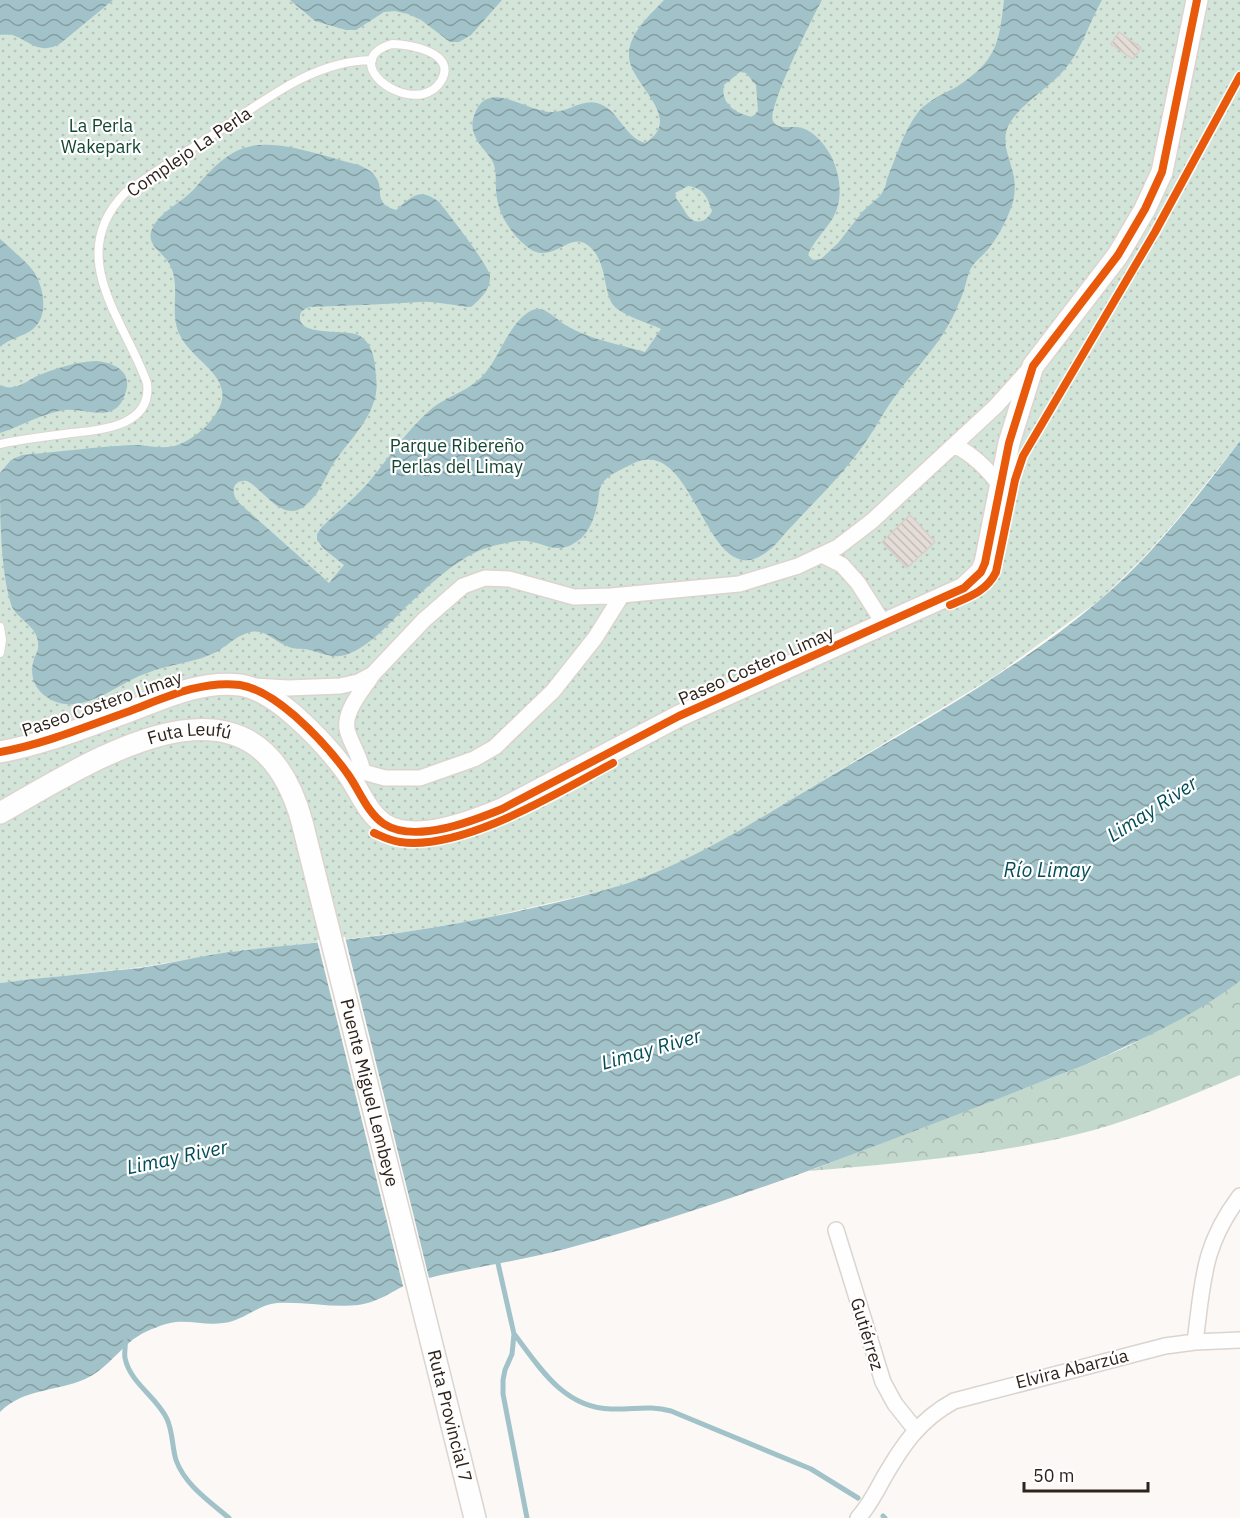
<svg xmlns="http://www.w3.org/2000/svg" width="1240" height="1518" viewBox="0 0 1240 1518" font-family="'IBM Plex Sans',sans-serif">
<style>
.forest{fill:url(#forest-crowns)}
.park{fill:url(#park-dots)}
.water{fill:url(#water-waves);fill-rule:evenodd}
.pier{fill:#fbf8f5}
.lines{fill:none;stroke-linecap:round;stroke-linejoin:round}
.stream{stroke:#a1c2c8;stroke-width:5}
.building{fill:url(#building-back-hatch);stroke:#d6cfca;stroke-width:1.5}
.lane-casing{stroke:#dbd4cf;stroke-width:10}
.street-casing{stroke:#dbd4cf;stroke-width:18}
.secondary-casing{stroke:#dbd4cf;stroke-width:24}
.lane{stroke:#fefefe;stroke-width:8}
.street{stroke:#fefefe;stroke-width:15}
.secondary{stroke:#fefefe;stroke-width:21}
.cycleway-casing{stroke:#fff;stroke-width:11}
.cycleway{stroke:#e8590c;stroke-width:8}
.labels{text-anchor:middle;stroke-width:4.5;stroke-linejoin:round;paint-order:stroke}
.park-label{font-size:18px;fill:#134732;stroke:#fff}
.street-label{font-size:18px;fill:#2f241c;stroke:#fff}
.water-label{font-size:20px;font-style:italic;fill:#024d58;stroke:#fff}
</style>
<defs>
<pattern id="forest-crowns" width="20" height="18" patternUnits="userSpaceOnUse" patternTransform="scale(1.5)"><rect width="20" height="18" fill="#c3d8cc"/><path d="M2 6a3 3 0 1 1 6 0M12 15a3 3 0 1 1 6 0" fill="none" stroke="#a8b9af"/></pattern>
<pattern id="park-dots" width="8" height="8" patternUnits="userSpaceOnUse" patternTransform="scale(1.5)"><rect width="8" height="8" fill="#d3e4d9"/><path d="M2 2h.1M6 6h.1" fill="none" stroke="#b5c3ba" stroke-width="1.8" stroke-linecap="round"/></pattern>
<pattern id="water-waves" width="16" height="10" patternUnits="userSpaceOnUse" patternTransform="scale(1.5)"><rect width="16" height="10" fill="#a1c2c8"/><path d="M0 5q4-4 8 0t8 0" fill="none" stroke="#849da2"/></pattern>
<pattern id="building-back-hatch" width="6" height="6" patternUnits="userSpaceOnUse" patternTransform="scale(1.5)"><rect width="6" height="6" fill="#e4dcd6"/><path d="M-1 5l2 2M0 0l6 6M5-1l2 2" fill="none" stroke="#c4bdb7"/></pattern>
</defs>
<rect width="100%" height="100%" fill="#fbf8f5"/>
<path class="forest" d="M 1240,981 L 1240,1075 C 1192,1095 1144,1116 1094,1130 C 1000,1155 905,1163 809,1171 L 1085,1065 L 1131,1045 Z"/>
<path class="park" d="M 0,0 L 1240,0 L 1240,441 L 1176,521 L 1143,558 L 1101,599 L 995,676 L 711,848 L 653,874 L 606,890 L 550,903 L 481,919 L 406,932 L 225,953 L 142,967 L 0,983 Z"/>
<path class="water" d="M 0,0 L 113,0 L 61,43 C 34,60 23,29 0,35 Z
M 290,0 L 502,0 L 471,35 L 459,42 L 450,42 L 421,20 L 408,14 L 395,11 L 384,12 L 356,30 L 346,30 L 315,21 Z
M 664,0 L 822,0 C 813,16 767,109 773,121 C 778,131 793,125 802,128 C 815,132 825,145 831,156 C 841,176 844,202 831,221 C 823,233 813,242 808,255 L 813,260 L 821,259 L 838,243 L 863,211 L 880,196 L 885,188 L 887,179 C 896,157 904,130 919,111 C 930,99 944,94 958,86 C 997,60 999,43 1004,0 L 1102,0 C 1090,21 1083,45 1069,64 C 1053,86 1026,99 1011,121 C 999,139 1009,155 1013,173 C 1016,184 1015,198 1011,208 C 1006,221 998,237 989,248 C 984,255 976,260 971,268 C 967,276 966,285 963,293 C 958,306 951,322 943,334 C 930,354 913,372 899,391 C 884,410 874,432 859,451 C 840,477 815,501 793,525 C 784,533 778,544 768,551 C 705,601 697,430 632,464 C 623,469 608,474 602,484 C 599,488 599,496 598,501 C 594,520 589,536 571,545 C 554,553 544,543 527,541 C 515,540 495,545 483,549 C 453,561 421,592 398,615 C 384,629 367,647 348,654 C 332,660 321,652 305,649 C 296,648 295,650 287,646 C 272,640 264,627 247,633 C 235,637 227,646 216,652 C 195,663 169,664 147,673 C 124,681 106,697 82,703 C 71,706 57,704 48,698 C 34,689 29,675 34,659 C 37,651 39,651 38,642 C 37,627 19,620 12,607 C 0,572 0,512 0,473 L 11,460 L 22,455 C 58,452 94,447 131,445 C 147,444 165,451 180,444 C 193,439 207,427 215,415 C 240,379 195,364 181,337 C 168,315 181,290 171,267 C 165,252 145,247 152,229 C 160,211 182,203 195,188 C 209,172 226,152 248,147 C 279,138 328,158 359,165 C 365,168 371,170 375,176 C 386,189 371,203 396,210 C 413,196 419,187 439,202 C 448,213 489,266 490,276 C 491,289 480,299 471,307 C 453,306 437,301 420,302 C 383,304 346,306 309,307 C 305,309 300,311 300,316 C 297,338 348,328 360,336 C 373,344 375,361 376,376 C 377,385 377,395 373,404 C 367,423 347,444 335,461 C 327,473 322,489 311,500 C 306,505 300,511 292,511 C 275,511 261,488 247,481 C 233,479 230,492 238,502 L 329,583 L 344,565 L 324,549 L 317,540 L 317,534 L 322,527 C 337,512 354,499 368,483 C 388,459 406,431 430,410 C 448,395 471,391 486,372 C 500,356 513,314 536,309 C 546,307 559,322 567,326 C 591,340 619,344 645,352 L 661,329 C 647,322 629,318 616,308 C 602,296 609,264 590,247 C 569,227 552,270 525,245 C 509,231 497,212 496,190 C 495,177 498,167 489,156 C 480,144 468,133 474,116 C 487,76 527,113 553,112 C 567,112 583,99 597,103 C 618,108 624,137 645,143 C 687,117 627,83 629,54 C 629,33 651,14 664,0 ZM 740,72 L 746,73 L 756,85 L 758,111 L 752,117 C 736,113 720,104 724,85 ZM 688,186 C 704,188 708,198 712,211 C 708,220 697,226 689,217 C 686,214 684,209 681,205 C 678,200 675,199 675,193 Z
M 0,239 C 10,248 27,262 34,272 C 44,288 49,316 33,329 C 23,337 10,338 0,347 Z
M 95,361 C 114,362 134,372 125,394 C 123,400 120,406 115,409 C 100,418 82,408 65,410 C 43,413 21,426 0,433 L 0,385 C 6,388 11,388 18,386 C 24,384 29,380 35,377 C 53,369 75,362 95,361 Z
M 1240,441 L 1240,981 C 1193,1017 1138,1041 1085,1065 C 913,1131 743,1201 565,1249 C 516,1262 466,1268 417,1281 C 396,1287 382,1302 358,1305 C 332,1308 304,1301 277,1303 C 257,1305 243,1321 223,1323 C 204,1326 185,1318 166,1324 C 153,1328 139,1334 130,1342 C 115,1355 103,1371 85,1379 C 56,1392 24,1388 0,1412 L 0,983 C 47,977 93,973 140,968 C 168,964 195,957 223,953 C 283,945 345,941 405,932 C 472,922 539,908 605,890 C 685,868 753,822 824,780 C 916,725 1019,669 1101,599 C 1154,554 1198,496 1240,441 Z"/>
<path class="pier" d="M 345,937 L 430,1282 L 417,1284 L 404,1290 L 317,940 Z"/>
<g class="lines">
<path class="stream" d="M 497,1259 L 514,1334 L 512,1354 L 505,1370 L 503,1380 L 503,1394 L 527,1518
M 515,1335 C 540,1368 564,1408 611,1409 C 632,1410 650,1405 671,1411 L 811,1469 L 858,1498
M 125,1340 C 126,1346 124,1352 125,1358 C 130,1383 157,1397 167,1419 C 173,1432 172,1447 176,1460 C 185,1485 209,1501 229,1518
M 883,1516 L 885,1518"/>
</g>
<path class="building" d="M 1119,32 L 1141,48 L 1133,59 L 1111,44 Z
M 910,515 L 935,542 L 907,568 L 882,542 Z"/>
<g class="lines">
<g class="lane-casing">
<path id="lane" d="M 392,44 C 410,44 458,53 441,81 C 437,88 431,92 423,94 C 389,101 344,58 392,44 Z
M 0,444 C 21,439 43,437 64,434 C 95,430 153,429 147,383 C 124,319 64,256 125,193 C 155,171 186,152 217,132 C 264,101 312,61 372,60
M 0,627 L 2,640 L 0,653"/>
</g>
<g class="street-casing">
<path id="street" d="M 954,445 C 974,455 988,469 1001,487
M 822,555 L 842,565 L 858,583 L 884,624
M 254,686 L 288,688 L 340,686 L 358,682 L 373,674 L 424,620 L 463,586 L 485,578 L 509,579 L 574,597 L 611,596 L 739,584 L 798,566 L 838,547 L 872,521 L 996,406 L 1030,368
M 363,772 C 360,757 353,747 348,733 C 341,713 363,690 373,674
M 350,777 L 363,772 L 385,778 L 420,778 L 474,759 L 495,747 L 553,691 L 595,638 L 622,595
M 836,1230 L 883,1382 L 895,1404 L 915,1429
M 1195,1342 C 1203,1282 1202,1246 1240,1196
M 858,1518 C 869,1506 876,1492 883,1479 C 902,1446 919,1420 954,1401 L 1165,1346 L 1195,1342 L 1240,1340"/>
</g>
<g class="secondary-casing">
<g id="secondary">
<path d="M 0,752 C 45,744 87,726 130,711 C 164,698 202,680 240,685 C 260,688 280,703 295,716 C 314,733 332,752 347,773 C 359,789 367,813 384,824 C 415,844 473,821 502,809 L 679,716 L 964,588 L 981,572 L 985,563 L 1009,443 L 1033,366 L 1118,255 L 1145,209 L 1162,172 L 1197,0"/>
<path id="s1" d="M 0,813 C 96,759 255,651 302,822 L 475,1518"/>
</g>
</g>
<use href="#lane" class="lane"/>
<use href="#street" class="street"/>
<use href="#secondary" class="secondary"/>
<g class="cycleway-casing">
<path id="cycleway" d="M 950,605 C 969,597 987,591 996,572 L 1015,480 L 1023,456 L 1155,232 L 1240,76
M 0,752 C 45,744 87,726 130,711 C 164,698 202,680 240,685 C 260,688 280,703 295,716 C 314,733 332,752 347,773 C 359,789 367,813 384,824 C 415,844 473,821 502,809 L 679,716 L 964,588 L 981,572 L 985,563 L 1009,443 L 1033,366 L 1118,255 L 1145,209 L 1162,172 L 1197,0
M 374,833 C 383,837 391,841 400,842 C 463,851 559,792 613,763"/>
</g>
<use href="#cycleway" class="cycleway"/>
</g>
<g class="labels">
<g class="park-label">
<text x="101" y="132">La Perla<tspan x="101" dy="21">Wakepark</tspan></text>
<text x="457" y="452">Parque Ribereño<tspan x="457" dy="21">Perlas del Limay</tspan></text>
</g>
<g class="street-label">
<text transform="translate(189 152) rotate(-34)" y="6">Complejo La Perla</text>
<text transform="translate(756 666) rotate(-24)" y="6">Paseo Costero Limay</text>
<text transform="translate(102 704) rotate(-19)" y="6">Paseo Costero Limay</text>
<text dy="6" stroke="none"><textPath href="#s1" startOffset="208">Futa Leufú</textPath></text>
<text dy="6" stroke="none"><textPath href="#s1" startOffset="648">Puente Miguel Lembeye</textPath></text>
<text transform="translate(867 1334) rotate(73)" y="6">Gutiérrez</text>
<text transform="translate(1072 1369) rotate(-14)" y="6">Elvira Abarzúa</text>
<text dy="6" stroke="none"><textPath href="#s1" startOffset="981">Ruta Provincial 7</textPath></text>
</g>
<g class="water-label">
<text transform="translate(1152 809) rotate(-33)" y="7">Limay River</text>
<text x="1047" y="877">Río Limay</text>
<text transform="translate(651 1049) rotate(-16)" y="7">Limay River</text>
<text transform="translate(177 1157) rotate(-12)" y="7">Limay River</text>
</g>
</g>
<path d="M1024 1482v9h124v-9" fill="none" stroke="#2f241c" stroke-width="3"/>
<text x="1033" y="1482" font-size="18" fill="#2f241c" stroke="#ffffff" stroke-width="4.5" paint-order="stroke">50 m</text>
</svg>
